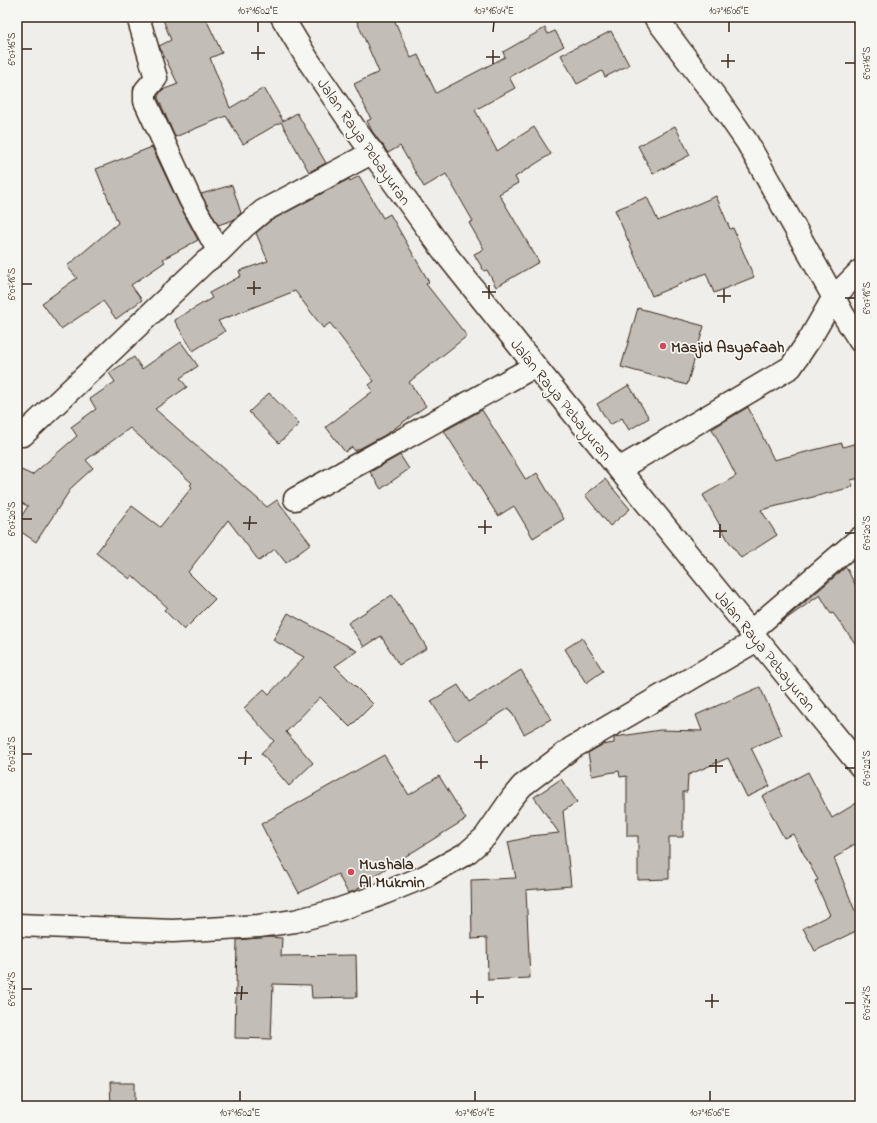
<svg xmlns="http://www.w3.org/2000/svg" width="877" height="1123" viewBox="0 0 877 1123" font-family="'Indie Flower',sans-serif">
<style>
.building{fill:#c2bdb7;stroke:#3b2a1e}
.lines{fill:none;stroke-linecap:round;stroke-linejoin:round}
.minor-casing{stroke:#3b2a1e;stroke-width:25}
.secondary-casing{stroke:#3b2a1e;stroke-width:25}
.minor{stroke:#f6f6f2;stroke-width:22}
.secondary{stroke:#f6f6f2;stroke-width:22}
.ticks{fill:none;stroke:#3b2a1e;stroke-width:1.5}
.poi-dot{fill:#d1495b;stroke:#f6f6f2;stroke-width:1.5}
.labels{text-anchor:middle;stroke-width:3.5;stroke-linejoin:round;paint-order:stroke}
.street-label{font-size:16px;fill:#3b2a1e;stroke:#f6f6f2}
.poi-label{font-size:16px;font-weight:bold;fill:#3b2a1e;stroke:#f6f6f2;text-anchor:start}
.neatline{fill:none;stroke:#3b2a1e;stroke-width:1.5}
.ticks-label{font-size:10px;text-anchor:middle;fill:#3b2a1e}
</style>
<rect width="100%" height="100%" fill="#efeeea"/>
<filter id="ink" filterUnits="userSpaceOnUse"><feTurbulence type="fractalNoise" baseFrequency=".025" numOctaves="2"/><feDisplacementMap in="SourceGraphic" scale="8" xChannelSelector="R" yChannelSelector="G"/><feConvolveMatrix kernelMatrix="1 2 1 2 8 2 1 2 1" color-interpolation-filters="sRGB"/></filter>
<g filter="url(#ink)">
<path class="building" d="M 162,17 L 205,17 L 222,53 L 210,58 L 230,108 L 264,88 L 283,121 L 297,113 L 326,163 L 309,172 L 281,122 L 243,144 L 226,116 L 175,137 L 158,98 L 158,96 L 162,90 L 178,84 L 159,46 L 171,40 Z
M 355,17 L 393,17 L 411,58 L 418,55 L 436,93 L 505,57 L 503,52 L 545,28 L 548,34 L 555,31 L 564,46 L 509,77 L 515,88 L 475,110 L 497,151 L 534,127 L 551,154 L 515,177 L 518,183 L 499,194 L 539,262 L 496,287 L 487,270 L 484,271 L 474,254 L 484,249 L 469,223 L 473,221 L 446,174 L 424,187 L 400,146 L 388,153 L 372,131 L 367,121 L 371,119 L 354,84 L 379,72 Z
M 611,31 L 629,65 L 605,77 L 602,71 L 577,84 L 561,55 L 583,44 L 584,45 Z
M 675,126 L 690,155 L 653,174 L 638,146 Z
M 152,147 L 179,204 L 198,240 L 163,259 L 165,262 L 131,285 L 142,300 L 116,319 L 103,301 L 61,329 L 42,303 L 77,278 L 67,266 L 118,223 L 96,169 Z
M 359,176 L 383,218 L 390,214 L 429,282 L 426,284 L 467,336 L 409,382 L 426,406 L 385,435 L 355,451 L 352,447 L 345,452 L 326,427 L 373,391 L 369,385 L 374,381 L 330,323 L 323,328 L 295,291 L 218,321 L 225,331 L 193,351 L 174,320 L 212,298 L 209,293 L 241,276 L 239,271 L 268,261 L 256,233 L 270,221 L 349,179 L 350,181 Z
M 232,185 L 241,213 L 233,220 L 218,225 L 201,194 Z
M 716,196 L 730,229 L 733,228 L 754,277 L 714,293 L 706,273 L 652,296 L 615,210 L 647,197 L 658,221 Z
M 638,308 L 704,326 L 687,385 L 621,367 Z
M 181,342 L 198,366 L 180,378 L 187,387 L 155,409 L 267,507 L 277,500 L 311,544 L 286,563 L 275,549 L 259,561 L 228,520 L 188,572 L 215,599 L 184,630 L 164,610 L 167,607 L 132,575 L 130,579 L 96,553 L 132,506 L 160,527 L 192,487 L 190,485 L 192,483 L 130,428 L 86,460 L 93,468 L 72,487 L 36,542 L 17,529 L 17,523 L 28,506 L 17,501 L 17,468 L 32,475 L 77,436 L 71,427 L 96,409 L 90,399 L 115,382 L 109,373 L 134,357 L 142,369 Z
M 629,385 L 649,418 L 629,430 L 622,418 L 610,425 L 597,404 Z
M 269,393 L 299,424 L 279,443 L 249,412 Z
M 748,407 L 774,460 L 842,443 L 843,447 L 860,442 L 860,478 L 851,480 L 853,487 L 761,510 L 777,535 L 741,558 L 728,540 L 703,495 L 736,476 L 712,429 Z
M 482,410 L 526,480 L 537,473 L 564,519 L 533,538 L 514,506 L 498,516 L 444,431 Z
M 400,455 L 409,469 L 381,489 L 370,472 Z
M 605,479 L 630,509 L 610,526 L 585,495 Z
M 846,567 L 860,594 L 860,650 L 833,613 L 831,614 L 820,595 L 779,624 Z
M 392,595 L 411,626 L 413,625 L 427,648 L 399,665 L 381,636 L 364,647 L 348,623 Z
M 288,613 L 357,651 L 335,666 L 373,704 L 350,727 L 320,697 L 286,732 L 313,763 L 289,786 L 261,753 L 274,741 L 244,708 L 264,689 L 269,694 L 304,657 L 273,640 Z
M 582,638 L 603,671 L 586,683 L 565,649 Z
M 521,670 L 551,719 L 524,734 L 509,708 L 456,741 L 431,701 L 458,685 L 469,702 Z
M 760,687 L 782,735 L 751,748 L 770,786 L 747,797 L 728,758 L 688,775 L 687,792 L 683,792 L 683,837 L 669,837 L 669,879 L 638,880 L 638,836 L 627,836 L 627,776 L 620,777 L 619,771 L 592,776 L 588,753 L 602,745 L 614,743 L 614,738 L 615,737 L 660,730 L 702,731 L 696,715 Z
M 384,755 L 409,795 L 439,776 L 466,819 L 369,879 L 370,882 L 354,891 L 348,893 L 338,874 L 299,893 L 287,871 L 286,872 L 261,824 Z
M 808,772 L 832,818 L 860,801 L 860,841 L 843,851 L 844,852 L 834,858 L 855,911 L 860,909 L 860,929 L 815,951 L 803,928 L 830,915 L 815,881 L 818,880 L 793,834 L 784,838 L 762,796 Z
M 561,779 L 577,802 L 563,811 L 571,886 L 526,890 L 530,978 L 488,980 L 487,938 L 472,939 L 471,880 L 516,878 L 508,842 L 530,837 L 530,836 L 559,833 L 534,797 Z
M 268,937 L 282,938 L 281,956 L 356,955 L 357,997 L 312,998 L 311,985 L 273,984 L 271,1039 L 235,1038 L 237,940 Z
M 110,1083 L 135,1083 L 135,1106 L 111,1106 Z"/>
<g class="lines">
<g class="minor-casing">
<path id="minor" d="M 138,17 L 156,78 L 145,91 L 145,101 L 190,199 L 219,252
M 655,17 L 720,103 L 747,142 L 844,316 L 860,341
M 23,435 L 205,262 L 219,252 L 245,226 L 263,211 L 373,152
M 619,469 L 791,367 L 811,337 L 834,297 L 860,271
M 295,499 L 535,366
M 750,632 L 860,538
M 17,925 L 173,931 L 259,926 L 295,921 L 337,910 L 372,898 L 424,877 L 467,853 L 485,837 L 512,798 L 522,786 L 572,748 L 757,640"/>
</g>
<g class="secondary-casing">
<path id="secondary" d="M 282,17 L 308,60 L 355,129 L 445,253 L 544,377 L 860,766"/>
</g>
<use href="#minor" class="minor"/>
<use href="#secondary" class="secondary"/>
</g>
</g>
<path class="ticks" d="M 258,32 L 258,22M 493,32 L 494,22M 729,32 L 729,22M 22,49 L 32,49M 251,53 L 265,53M 486,57 L 500,57M 258,60 L 258,46M 721,61 L 735,61M 845,63 L 855,63M 493,64 L 493,50M 728,68 L 728,54M 22,284 L 32,284M 247,288 L 261,288M 482,292 L 496,292M 254,295 L 254,281M 717,296 L 731,296M 845,298 L 855,298M 489,299 L 489,285M 724,303 L 724,289M 22,519 L 32,519M 243,523 L 257,523M 478,527 L 492,527M 249,530 L 250,516M 713,531 L 727,531M 845,533 L 855,533M 485,534 L 485,520M 720,538 L 720,524M 22,754 L 32,754M 238,758 L 252,758M 474,762 L 488,762M 245,765 L 246,751M 709,766 L 723,766M 845,768 L 855,768M 481,769 L 481,755M 716,773 L 716,759M 22,989 L 32,989M 234,993 L 248,993M 470,997 L 484,997M 241,1000 L 242,986M 705,1001 L 719,1001M 845,1003 L 855,1003M 477,1004 L 477,990M 712,1008 L 712,994M 240,1101 L 240,1091M 475,1101 L 475,1091M 710,1101 L 710,1091"/>
<g class="poi-dot">
<circle cx="663" cy="346" r="4"/>
<circle cx="351" cy="872" r="4"/>
</g>
<g class="labels">
<g class="street-label">
<text transform="translate(365 141) rotate(55)" y="6">Jalan Raya Pebayuran</text>
<text transform="translate(562 399) rotate(51)" y="6">Jalan Raya Pebayuran</text>
<text transform="translate(766 650) rotate(51)" y="6">Jalan Raya Pebayuran</text>
</g>
<g class="poi-label">
<text x="671" y="352">Masjid Asyafaah</text>
<text x="359" y="869">Mushala<tspan x="359" dy="18">Al Mukmin</tspan></text>
</g>
</g>
<rect width="877" height="1123" fill="none" stroke="#f6f6f2" stroke-width="44"/>
<rect x="22" y="22" width="833" height="1079" class="neatline"/>
<g class="ticks-label">
<text x="258" y="14">107°16'02"E</text>
<text x="494" y="14">107°16'04"E</text>
<text x="729" y="14">107°16'06"E</text>
<text transform="translate(11 49) rotate(-90)" y="4">6°07'16"S</text>
<text transform="translate(866 63) rotate(-90)" y="4">6°07'16"S</text>
<text transform="translate(11 284) rotate(-90)" y="4">6°07'18"S</text>
<text transform="translate(866 298) rotate(-90)" y="4">6°07'18"S</text>
<text transform="translate(11 519) rotate(-90)" y="4">6°07'20"S</text>
<text transform="translate(866 533) rotate(-90)" y="4">6°07'20"S</text>
<text transform="translate(11 754) rotate(-90)" y="4">6°07'22"S</text>
<text transform="translate(866 768) rotate(-90)" y="4">6°07'22"S</text>
<text transform="translate(11 989) rotate(-90)" y="4">6°07'24"S</text>
<text transform="translate(866 1003) rotate(-90)" y="4">6°07'24"S</text>
<text x="240" y="1116">107°16'02"E</text>
<text x="475" y="1116">107°16'04"E</text>
<text x="710" y="1116">107°16'06"E</text>
</g>
</svg>
